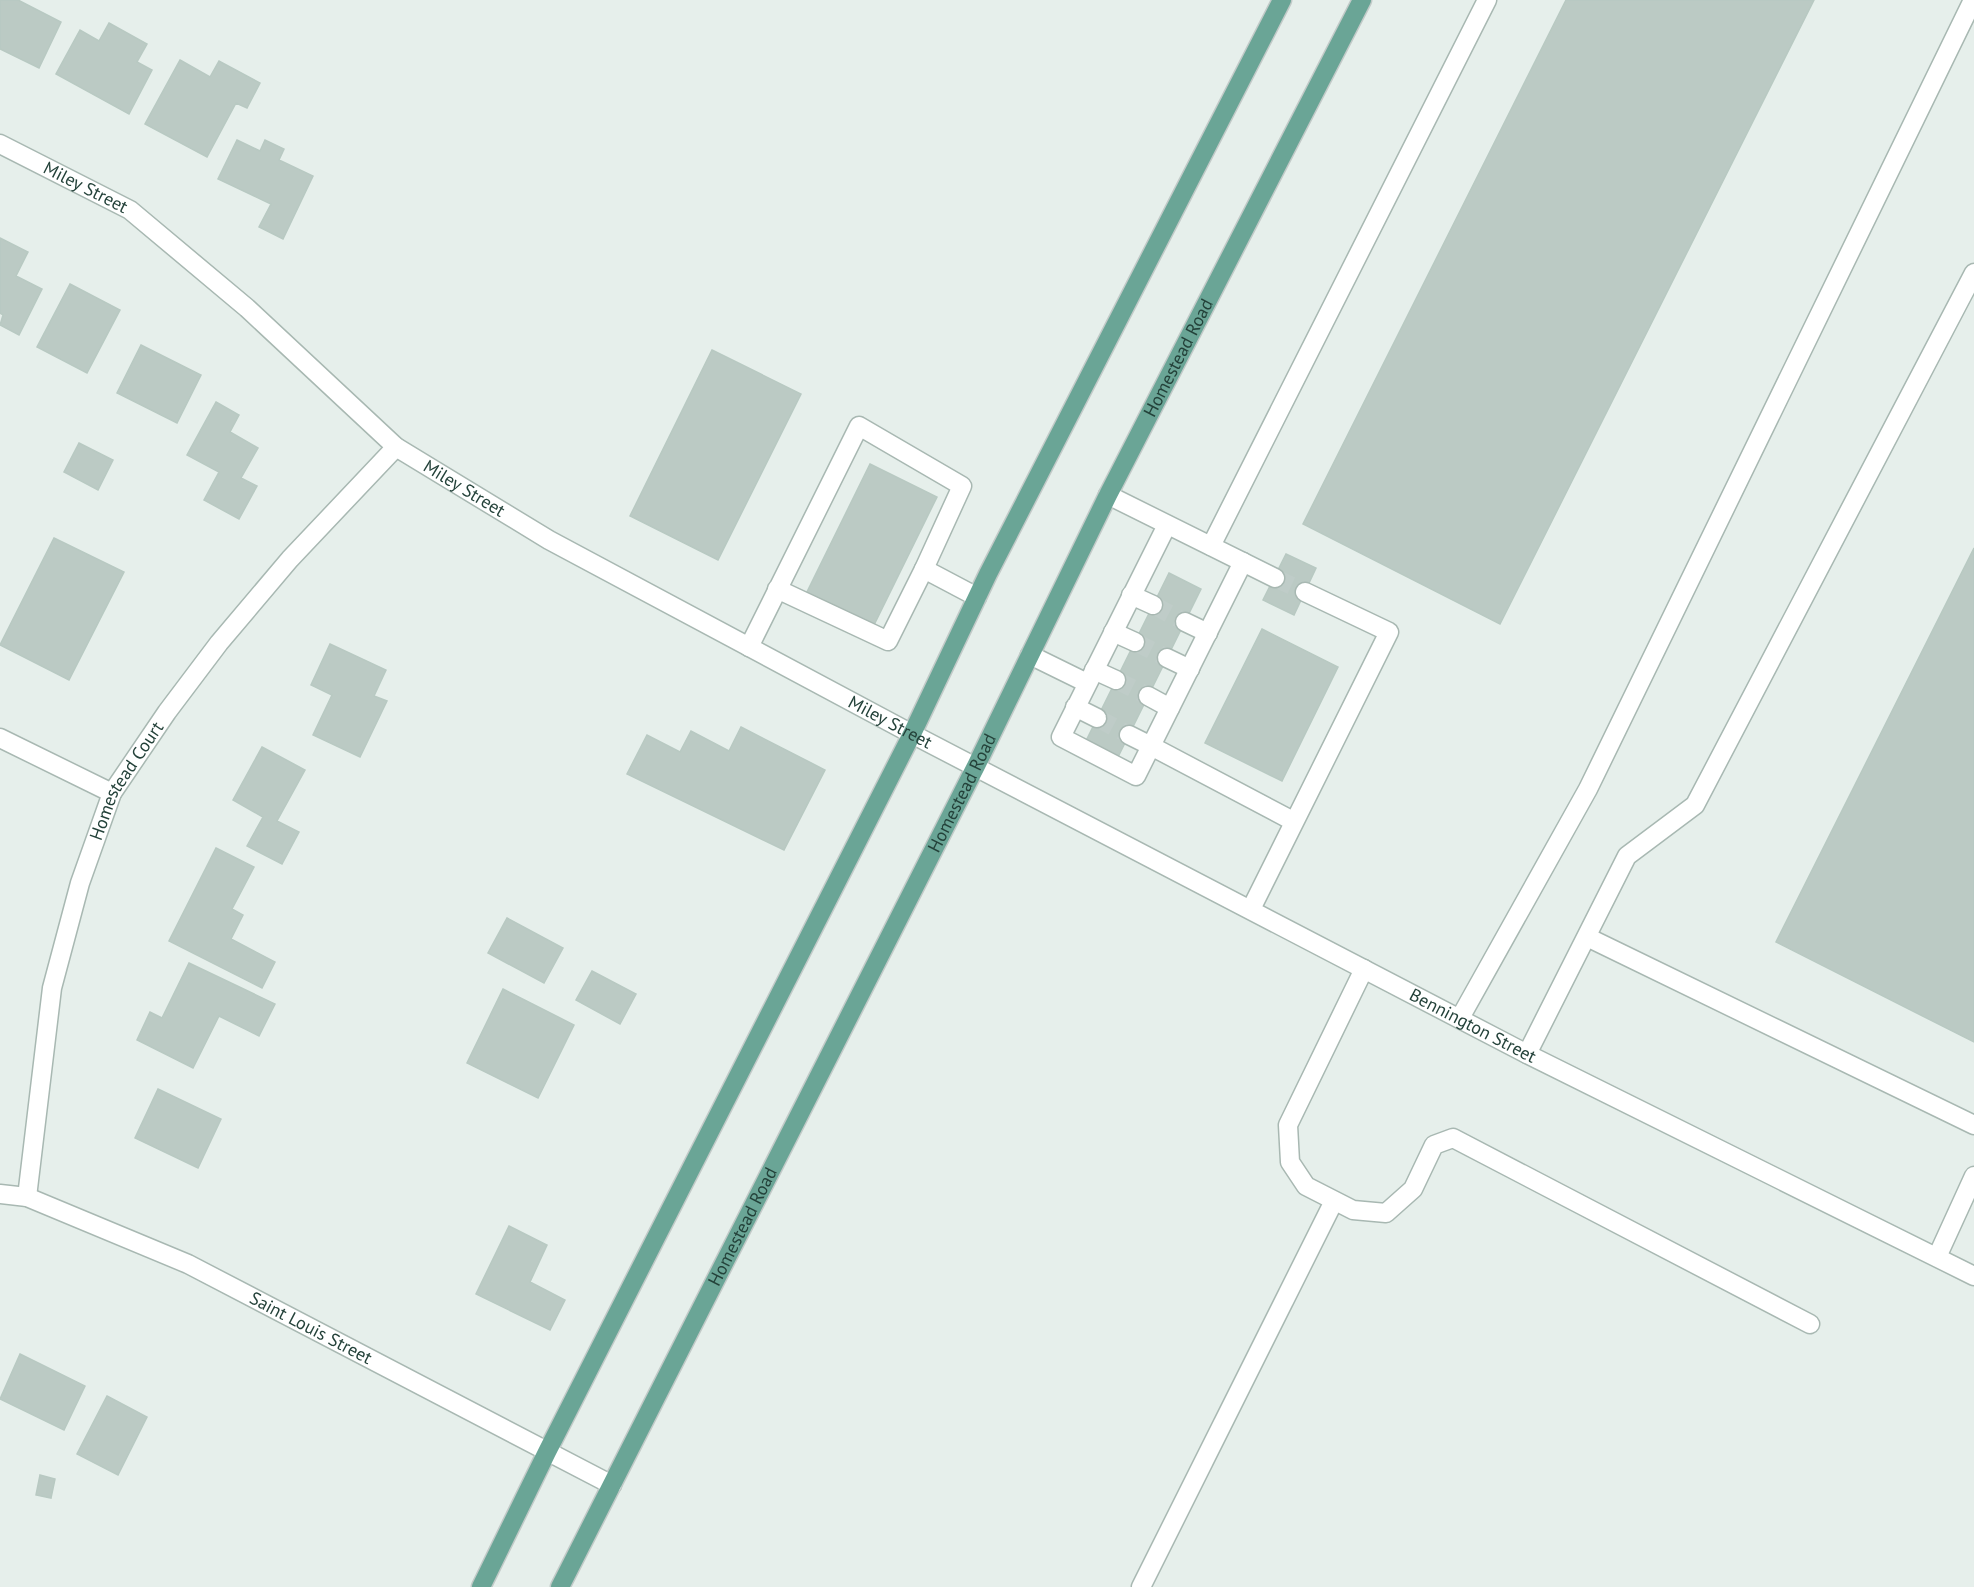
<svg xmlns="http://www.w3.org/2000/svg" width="1974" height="1587" viewBox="0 0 1974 1587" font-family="'PT Sans',sans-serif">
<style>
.building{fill:#bbcac4;stroke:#b8c9c2;stroke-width:1.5}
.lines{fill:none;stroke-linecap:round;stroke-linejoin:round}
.minor-tunnel{stroke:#bfccc8;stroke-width:18;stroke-dasharray:18 9;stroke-linecap:butt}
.minor-casing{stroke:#a8b8b2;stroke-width:21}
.major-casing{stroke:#c2cac8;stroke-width:21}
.minor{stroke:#fff;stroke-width:18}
.major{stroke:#6aa596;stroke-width:18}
.labels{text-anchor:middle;stroke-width:5;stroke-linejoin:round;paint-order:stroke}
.street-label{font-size:18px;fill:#24423a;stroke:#f7fbf9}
</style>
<rect width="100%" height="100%" fill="#e6efeb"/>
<path class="building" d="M 0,0 L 18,0 L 61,22 L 39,68 L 0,49 Z
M 1566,0 L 1814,0 L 1500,624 L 1303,524 Z
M 109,23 L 147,44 L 137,62 L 152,70 L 129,114 L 56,74 L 80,30 L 99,41 Z
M 180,60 L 210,77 L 219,61 L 260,83 L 247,108 L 236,103 L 207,157 L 145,124 Z
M 237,140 L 260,151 L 265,140 L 284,149 L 279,160 L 313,176 L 283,239 L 259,227 L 271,204 L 218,179 Z
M 0,238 L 28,252 L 16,276 L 42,289 L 19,335 L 0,325 L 3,315 L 0,313 Z
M 70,284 L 120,310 L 87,373 L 37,347 Z
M 141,345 L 201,375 L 177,423 L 117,393 Z
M 712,350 L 801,394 L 718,560 L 630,516 Z
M 216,402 L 239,415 L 230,432 L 258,448 L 241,478 L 257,486 L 239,519 L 204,500 L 219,472 L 187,455 Z
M 79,443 L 113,460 L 98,490 L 64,472 Z
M 870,464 L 937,497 L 873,627 L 806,594 Z
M 54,538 L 124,572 L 69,680 L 0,645 Z
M 1974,548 L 1974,1042 L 1776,942 Z
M 1286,554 L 1316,568 L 1294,615 L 1263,600 Z
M 1169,573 L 1201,589 L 1117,759 L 1085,743 Z
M 1262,629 L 1338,667 L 1282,781 L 1205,743 Z
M 330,644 L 386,670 L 374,696 L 387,701 L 360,757 L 313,735 L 332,695 L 311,685 Z
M 741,727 L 825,770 L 784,850 L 627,774 L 647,735 L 680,752 L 691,731 L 729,751 Z
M 262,747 L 305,770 L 277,821 L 299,832 L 282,864 L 247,846 L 263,817 L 233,800 Z
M 216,848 L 254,867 L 232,909 L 243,915 L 231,939 L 275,962 L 262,988 L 169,941 Z
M 507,918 L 563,948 L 544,983 L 488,953 Z
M 189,963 L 275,1004 L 259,1036 L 219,1016 L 193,1068 L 137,1040 L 150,1012 L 162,1018 Z
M 592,971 L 636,994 L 620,1024 L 576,1000 Z
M 503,989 L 574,1025 L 538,1098 L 467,1063 Z
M 158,1089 L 221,1119 L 198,1168 L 135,1138 Z
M 509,1226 L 547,1245 L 530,1282 L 565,1300 L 550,1330 L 476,1294 Z
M 20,1354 L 85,1386 L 64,1430 L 0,1399 Z
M 107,1396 L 147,1417 L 118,1475 L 77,1454 Z
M 40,1475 L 55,1479 L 51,1498 L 36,1495 Z"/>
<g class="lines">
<path class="minor-tunnel" d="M 1275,578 L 1305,592
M 1153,605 L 1185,622
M 1135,642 L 1167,658
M 1116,680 L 1148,696
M 1097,718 L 1129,735"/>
<g class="minor-casing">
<g id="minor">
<path id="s1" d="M 0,144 L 130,210 L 247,308 L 396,447 L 549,540 L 912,734 L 1527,1054 L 1974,1276"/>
<path d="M 1108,495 L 1275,578"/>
<path d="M 1211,546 L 1487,0"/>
<path d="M 1243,562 L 1151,746 L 1293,821"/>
<path d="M 777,589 L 888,641 L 924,569"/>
<path d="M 1131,595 L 1153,605"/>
<path d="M 1185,622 L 1208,633"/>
<path d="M 1113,632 L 1135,642"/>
<path d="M 749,647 L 859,426 L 962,486 L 924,569 L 977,597"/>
<path d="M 1030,655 L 1087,683"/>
<path d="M 1167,658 L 1190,669"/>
<path d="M 1094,670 L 1116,680"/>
<path d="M 1148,696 L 1170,708"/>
<path d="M 1075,707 L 1097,718"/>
<path d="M 1129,735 L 1151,746 L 1136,776 L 1061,737 L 1167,525"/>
<path d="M 0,738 L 112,793"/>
<path d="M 1251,909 L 1389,632 L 1305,592"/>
<path d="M 1587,937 L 1974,1125"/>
<path d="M 1364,969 L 1288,1125 L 1290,1162 L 1306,1186 L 1353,1210 L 1386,1213 L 1413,1189 L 1434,1145 L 1453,1138 L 1810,1324"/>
<path d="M 1460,1018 L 1588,789 L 1973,0"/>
<path d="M 1527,1054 L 1627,856 L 1695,805 L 1974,273"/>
<path id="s2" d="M 0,1194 L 27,1197 L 188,1264 L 612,1485"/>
<path id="s3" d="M 27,1197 L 52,988 L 80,883 L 112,793 L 167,712 L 219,643 L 290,559 L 396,447"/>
<path d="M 1937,1257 L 1974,1176"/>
<path d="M 1141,1587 L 1334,1201"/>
</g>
</g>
<g class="major-casing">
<g id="major">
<path d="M 481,1587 L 547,1452 L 912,734 L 988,574 L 1282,0"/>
<path id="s4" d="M 560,1587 L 976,766 L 1108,495 L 1362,0"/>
</g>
</g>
<use href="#minor" class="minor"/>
<use href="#major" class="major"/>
</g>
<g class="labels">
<g class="street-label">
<text dy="6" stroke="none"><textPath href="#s1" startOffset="96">Miley Street</textPath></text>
<text dy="6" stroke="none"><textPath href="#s4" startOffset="1376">Homestead Road</textPath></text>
<text dy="6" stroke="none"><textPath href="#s1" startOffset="582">Miley Street</textPath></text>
<text dy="6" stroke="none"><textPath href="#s1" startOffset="1068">Miley Street</textPath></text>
<text dy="6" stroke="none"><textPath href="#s3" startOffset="432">Homestead Court</textPath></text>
<text dy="6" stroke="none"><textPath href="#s4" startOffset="890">Homestead Road</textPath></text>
<text dy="6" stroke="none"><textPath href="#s1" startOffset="1725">Bennington Street</textPath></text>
<text dy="6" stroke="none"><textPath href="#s4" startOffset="404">Homestead Road</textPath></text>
<text dy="6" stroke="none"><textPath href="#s2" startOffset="340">Saint Louis Street</textPath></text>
</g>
</g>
</svg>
